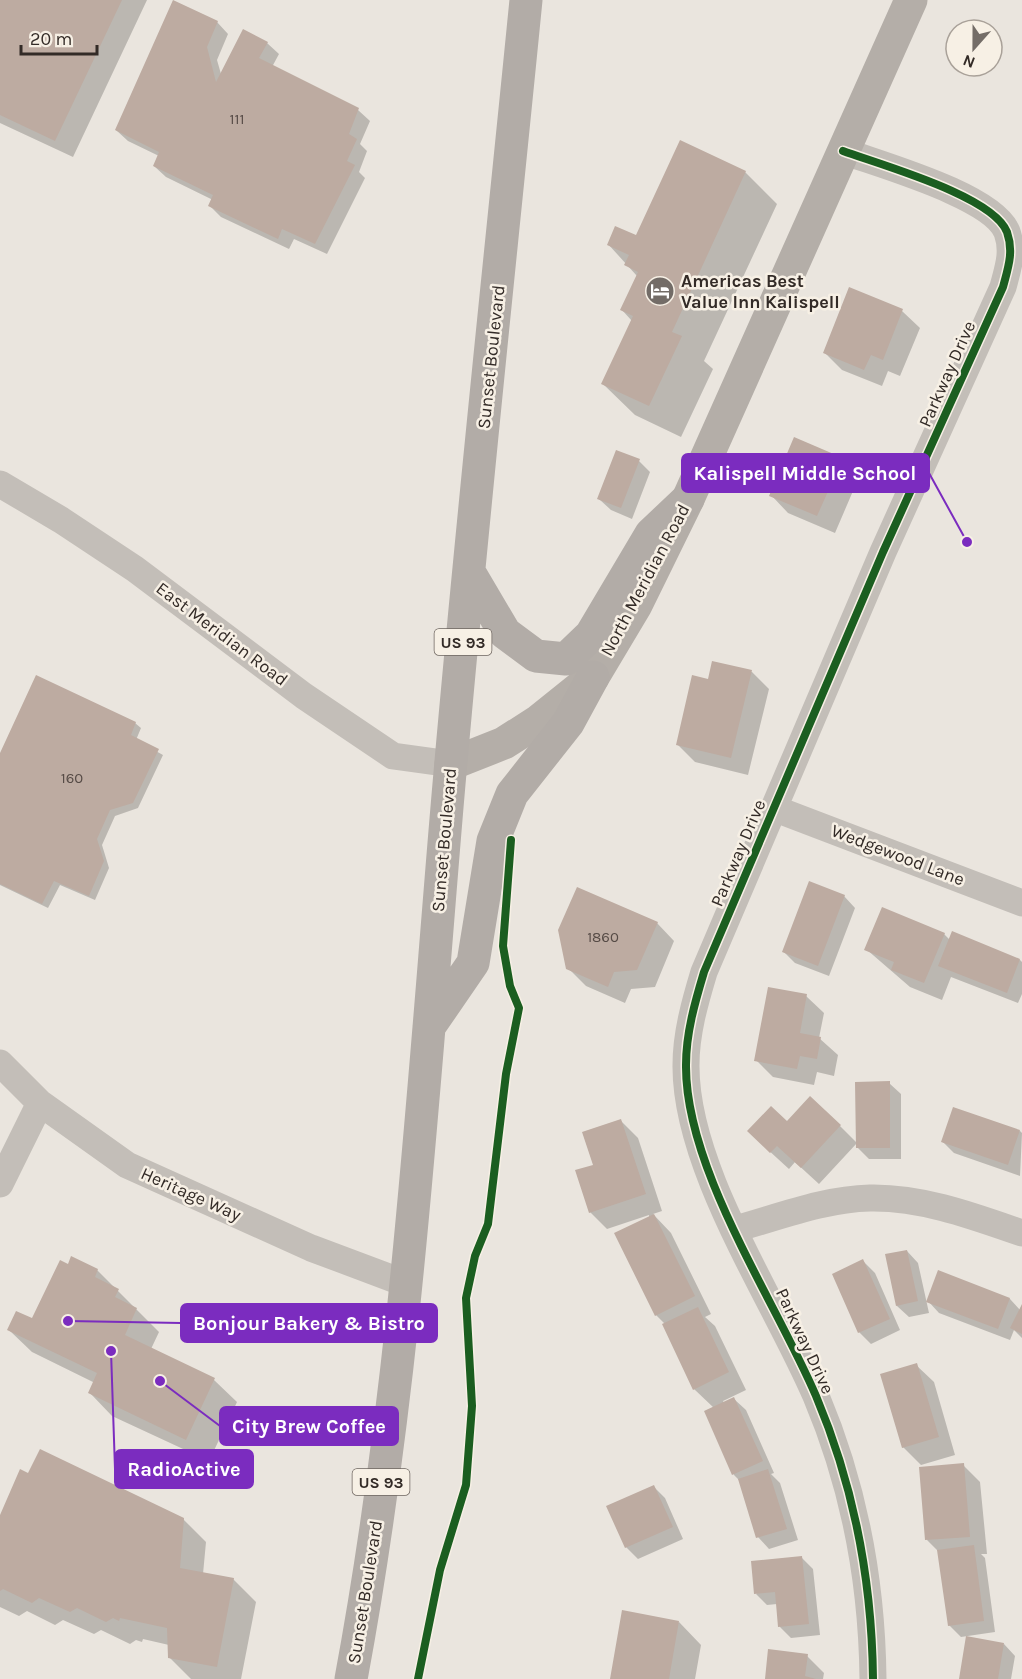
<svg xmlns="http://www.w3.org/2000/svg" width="1022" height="1679" viewBox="0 0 1022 1679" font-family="Karla,sans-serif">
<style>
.shadow{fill:#0003}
.building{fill:#bdaba1}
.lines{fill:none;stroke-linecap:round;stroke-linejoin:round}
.minor{stroke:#c3beb8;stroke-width:27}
.secondary{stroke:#b4aea8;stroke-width:33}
.primary{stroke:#b2aca7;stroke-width:33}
.cycleway-casing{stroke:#f7f0e5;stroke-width:11}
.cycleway{stroke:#1b5e20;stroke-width:8}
.labels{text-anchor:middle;stroke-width:5;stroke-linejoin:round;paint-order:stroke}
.number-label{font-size:15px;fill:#564b46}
.shield{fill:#f7f0e5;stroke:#6e6660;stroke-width:1.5}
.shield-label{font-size:16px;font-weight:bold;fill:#332b27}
.poi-label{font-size:18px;font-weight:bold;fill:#332b27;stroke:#f7f0e5;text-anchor:start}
.street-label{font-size:18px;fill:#332b27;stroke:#f7f0e5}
.leader{fill:none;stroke:#7b2cbf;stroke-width:2}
.callout-dot{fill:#7b2cbf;stroke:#f7f0e5;stroke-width:2}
.callout{fill:#7b2cbf;stroke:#7b2cbf;stroke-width:2}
.callout-label{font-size:20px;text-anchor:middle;font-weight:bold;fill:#fff}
</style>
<rect width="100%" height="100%" fill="#eae5de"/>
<path class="shadow" d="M 0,0 L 147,0 L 73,157 L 0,123 Z
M 217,22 L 228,34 L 217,60 L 221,74 L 267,43 L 279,54 L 272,67 L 358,110 L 370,121 L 360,144 L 367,151 L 359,172 L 365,178 L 327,254 L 294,239 L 289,249 L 221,217 L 210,206 L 213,200 L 166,177 L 154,166 L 159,156 L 128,141 L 116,130 Z
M 745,172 L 777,204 L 704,361 L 713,369 L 681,437 L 635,415 L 603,384 L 632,321 L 622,310 L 637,276 L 608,244 L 637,237 Z
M 902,311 L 920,328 L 900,376 L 888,371 L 882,386 L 842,370 L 824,352 Z
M 842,459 L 859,477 L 835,533 L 788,513 L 771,495 Z
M 639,461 L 650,472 L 632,519 L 611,510 L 599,499 Z
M 713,662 L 752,672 L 769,689 L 748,775 L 695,762 L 677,744 L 709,681 Z
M 135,723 L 141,728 L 136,740 L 163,755 L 138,808 L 115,816 L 102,845 L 109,868 L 95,900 L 60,885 L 48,908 L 0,885 L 0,757 Z
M 844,896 L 855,908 L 829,976 L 795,963 L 784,952 Z
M 657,923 L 674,941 L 655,987 L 631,989 L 625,1003 L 586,986 L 568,968 Z
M 944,934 L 950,940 L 1020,960 L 1022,962 L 1022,994 L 1018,1003 L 951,977 L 942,1000 L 910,987 L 866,949 Z
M 806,996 L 824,1013 L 819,1038 L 838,1055 L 834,1076 L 817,1072 L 814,1085 L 773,1077 L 756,1060 Z
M 889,1083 L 901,1094 L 901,1159 L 869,1159 L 857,1147 Z
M 621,1121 L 638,1138 L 662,1211 L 653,1214 L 671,1233 L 711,1314 L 705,1317 L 715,1326 L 746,1390 L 723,1401 L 724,1403 L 734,1399 L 746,1410 L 774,1473 L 771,1474 L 780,1483 L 798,1540 L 769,1549 L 758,1537 L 740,1481 L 734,1475 L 706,1412 L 714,1408 L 694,1389 L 665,1324 L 656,1315 L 649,1215 L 607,1229 L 590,1212 L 595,1166 Z
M 788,1123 L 840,1126 L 857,1143 L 819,1184 L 795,1162 L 789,1169 L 766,1148 Z
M 1020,1131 L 1022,1133 L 1020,1176 L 954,1153 L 943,1142 Z
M 907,1251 L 918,1263 L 929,1313 L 909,1317 L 897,1306 Z
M 863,1261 L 875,1273 L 900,1330 L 871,1344 L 859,1332 Z
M 69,1266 L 97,1270 L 159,1332 L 151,1349 L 214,1380 L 237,1402 L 209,1461 L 112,1416 L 90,1393 L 95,1383 L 32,1352 L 9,1330 L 33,1320 Z
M 939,1272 L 1010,1299 L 1020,1310 L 1022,1307 L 1022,1338 L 1014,1330 L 1010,1340 L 939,1313 L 928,1301 Z
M 916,1365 L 934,1382 L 955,1455 L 921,1465 L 903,1447 Z
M 963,1465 L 980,1482 L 987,1554 L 981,1554 L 985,1558 L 995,1632 L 961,1637 L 949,1625 L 939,1552 L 927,1540 Z
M 654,1487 L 665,1498 L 683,1539 L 638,1559 L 626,1547 Z
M 0,1518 L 183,1519 L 206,1542 L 203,1574 L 233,1579 L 256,1602 L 241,1679 L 191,1679 L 169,1657 L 169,1645 L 143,1639 L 142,1642 L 136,1640 L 130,1644 L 101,1630 L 94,1634 L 63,1620 L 55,1625 L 27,1611 L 19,1616 L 0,1607 Z
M 802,1558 L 813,1569 L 820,1635 L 791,1638 L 780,1627 L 777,1604 L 767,1605 L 756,1594 Z
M 679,1622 L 701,1645 L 695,1679 L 611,1679 Z
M 1004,1644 L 1015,1656 L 1011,1679 L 960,1679 Z
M 807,1656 L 824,1673 L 823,1679 L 766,1679 Z"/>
<path class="building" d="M 0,0 L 122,0 L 55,141 L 0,115 Z
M 173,0 L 218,21 L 207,47 L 216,82 L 243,29 L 268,42 L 259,58 L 359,108 L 349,134 L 357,139 L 347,161 L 355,165 L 315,244 L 282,229 L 278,239 L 208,206 L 213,195 L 153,166 L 159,152 L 115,130 Z
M 680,140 L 746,171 L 672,332 L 682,336 L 649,406 L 601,384 L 633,316 L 620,310 L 638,272 L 624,265 L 629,255 L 607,245 L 615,226 L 636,235 Z
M 849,287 L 903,309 L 883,360 L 871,355 L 864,370 L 823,353 Z
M 794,437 L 843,458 L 817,516 L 769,496 Z
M 616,450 L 640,459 L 621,508 L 597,499 Z
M 712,661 L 752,670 L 731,758 L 676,745 L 692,675 L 708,679 Z
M 36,675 L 136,722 L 131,735 L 159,749 L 133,803 L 110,810 L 97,839 L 104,861 L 89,896 L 54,881 L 42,904 L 0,884 L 0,753 Z
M 809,881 L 845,895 L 818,966 L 782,952 Z
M 577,887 L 658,922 L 637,970 L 614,972 L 608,987 L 566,969 L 558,930 Z
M 882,907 L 945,933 L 924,983 L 891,970 L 894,962 L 864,950 Z
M 952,931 L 1020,959 L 1007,993 L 938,966 Z
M 768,987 L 807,994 L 800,1033 L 821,1037 L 817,1059 L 800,1056 L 797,1069 L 754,1061 Z
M 890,1081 L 890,1148 L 856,1148 L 855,1082 Z
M 810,1096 L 841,1125 L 801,1168 L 777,1146 L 770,1153 L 747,1131 L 771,1106 L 787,1121 Z
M 953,1107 L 1020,1130 L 1008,1165 L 941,1142 Z
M 621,1119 L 646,1194 L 589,1213 L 575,1170 L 593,1165 L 582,1132 Z
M 654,1214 L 695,1296 L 655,1316 L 614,1233 Z
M 907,1250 L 918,1301 L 896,1306 L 885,1254 Z
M 71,1256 L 98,1269 L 95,1277 L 119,1289 L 115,1297 L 137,1308 L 125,1335 L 215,1378 L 186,1440 L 88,1393 L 97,1373 L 7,1330 L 16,1311 L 32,1318 L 60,1260 L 68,1264 Z
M 863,1259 L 890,1319 L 858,1333 L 832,1274 Z
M 938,1270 L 1010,1298 L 998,1329 L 926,1302 Z
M 1022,1304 L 1022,1334 L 1010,1328 Z
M 698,1307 L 729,1372 L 693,1390 L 662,1324 Z
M 917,1363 L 939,1437 L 902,1448 L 880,1374 Z
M 734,1397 L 763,1461 L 732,1475 L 704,1411 Z
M 40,1449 L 184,1518 L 180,1568 L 234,1578 L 217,1667 L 168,1658 L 167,1628 L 120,1618 L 119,1621 L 113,1618 L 106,1622 L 77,1608 L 70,1612 L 39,1598 L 32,1603 L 3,1589 L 0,1591 L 0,1515 L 20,1469 L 28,1473 Z
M 964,1463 L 970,1537 L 925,1540 L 919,1467 Z
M 768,1469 L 787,1529 L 756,1538 L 738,1479 Z
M 654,1485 L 673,1527 L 625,1548 L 606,1506 Z
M 974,1545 L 984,1621 L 948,1626 L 937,1550 Z
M 802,1556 L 809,1624 L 778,1627 L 775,1592 L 754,1594 L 751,1561 Z
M 622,1610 L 679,1621 L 669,1679 L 610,1679 Z
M 966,1636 L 1004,1643 L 998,1679 L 959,1679 Z
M 768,1649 L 808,1654 L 805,1676 L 816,1679 L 765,1679 Z"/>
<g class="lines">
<path class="minor" d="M 843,151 C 881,165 993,196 1007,232 C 1014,252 1008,268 1003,287 L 883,552 L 704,972 C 695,1002 686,1033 686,1065 C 685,1169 775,1300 816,1396 C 854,1486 872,1582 873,1679
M 0,484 L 61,520 L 135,569 L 304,696 L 393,756 L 451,764
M 773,808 L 1022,903
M 0,1063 L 40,1103 L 127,1165 L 311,1248 L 407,1284
M 0,1184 L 40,1103
M 735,1229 C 779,1217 824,1199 870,1198 C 922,1197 973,1216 1022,1233"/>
<path class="secondary" d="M 451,764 L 504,743 L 537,722 L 593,677 L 636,605 L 688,499 L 911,0"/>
<path class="primary" d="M 469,572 L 505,633 L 536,656 L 566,659 L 591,635 L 651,534 L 688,499
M 429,1027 L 473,963 L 493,841 L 512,794 L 568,723 L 593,677
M 351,1679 C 404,1395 422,1106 446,819 C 469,546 499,273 526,0"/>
<g class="cycleway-casing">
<path id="cycleway" d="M 843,151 C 881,165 993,196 1007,232 C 1014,252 1008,268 1003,287 L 883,552 L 704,972 C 695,1002 686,1033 686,1065 C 685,1169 775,1300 816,1396 C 854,1486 872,1582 873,1679
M 418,1679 L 440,1570 L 466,1485 L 472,1406 L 466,1298 L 475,1256 L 488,1224 L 506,1074 L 519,1008 L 510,986 L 503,946 L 511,840"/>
</g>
<use href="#cycleway" class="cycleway"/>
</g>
<defs>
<g id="hotel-disc" transform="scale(1.5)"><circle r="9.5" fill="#736c67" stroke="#f7f0e5"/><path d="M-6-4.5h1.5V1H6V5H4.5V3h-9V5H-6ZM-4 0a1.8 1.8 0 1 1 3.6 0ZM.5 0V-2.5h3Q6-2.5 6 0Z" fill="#fff"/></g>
</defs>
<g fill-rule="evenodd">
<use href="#hotel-disc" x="660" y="291"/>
</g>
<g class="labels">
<g class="number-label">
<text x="237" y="124">111</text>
<text x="72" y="783">160</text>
<text x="603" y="942">1860</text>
</g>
<g class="shield">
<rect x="434.5" y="629" width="57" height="26" rx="4.5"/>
<rect x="352.5" y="1469" width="57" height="26" rx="4.5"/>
</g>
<g class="shield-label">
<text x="463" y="648">US 93</text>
<text x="381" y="1488">US 93</text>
</g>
<g class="poi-label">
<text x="681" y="287">Americas Best<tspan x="681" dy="21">Value Inn Kalispell</tspan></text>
</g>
<g class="street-label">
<text transform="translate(491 357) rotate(-84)" y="6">Sunset Boulevard</text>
<text transform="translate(947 374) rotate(-66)" y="6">Parkway Drive</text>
<text transform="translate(645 580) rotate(-62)" y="6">North Meridian Road</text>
<text transform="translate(222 634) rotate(37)" y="6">East Meridian Road</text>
<text transform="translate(444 840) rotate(-85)" y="6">Sunset Boulevard</text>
<text transform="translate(738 853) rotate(-67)" y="6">Parkway Drive</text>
<text transform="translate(898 855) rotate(21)" y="6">Wedgewood Lane</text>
<text transform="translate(191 1194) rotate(24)" y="6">Heritage Way</text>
<text transform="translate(805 1341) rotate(65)" y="6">Parkway Drive</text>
<text transform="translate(365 1592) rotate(-81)" y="6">Sunset Boulevard</text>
</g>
</g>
<path class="leader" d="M967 542L929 473M68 1321L181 1323M160 1381L220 1426M111 1351L115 1469"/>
<g class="callout-dot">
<circle cx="967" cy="542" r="6"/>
<circle cx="68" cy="1321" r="6"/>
<circle cx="160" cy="1381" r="6"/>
<circle cx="111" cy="1351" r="6"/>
</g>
<g class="callout">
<rect x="682" y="454" width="247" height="38" rx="6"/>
<rect x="181" y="1304" width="256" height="38" rx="6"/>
<rect x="220" y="1407" width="178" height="38" rx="6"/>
<rect x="115" y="1450" width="138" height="38" rx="6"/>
</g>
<g class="callout-label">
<text x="805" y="480">Kalispell Middle School</text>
<text x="309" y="1330">Bonjour Bakery &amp; Bistro</text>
<text x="309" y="1433">City Brew Coffee</text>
<text x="184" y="1476">RadioActive</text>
</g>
<g transform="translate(974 48) rotate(201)"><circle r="28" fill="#f7f0e5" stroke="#a9a199" stroke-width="1.5"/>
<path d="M0-4.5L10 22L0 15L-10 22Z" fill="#736c67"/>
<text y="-9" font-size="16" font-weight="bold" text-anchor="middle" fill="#332b27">N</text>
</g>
<path d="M21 45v9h76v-9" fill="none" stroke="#332b27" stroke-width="3"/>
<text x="30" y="45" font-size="18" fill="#332b27" stroke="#f7f0e5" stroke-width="4.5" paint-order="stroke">20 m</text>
</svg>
